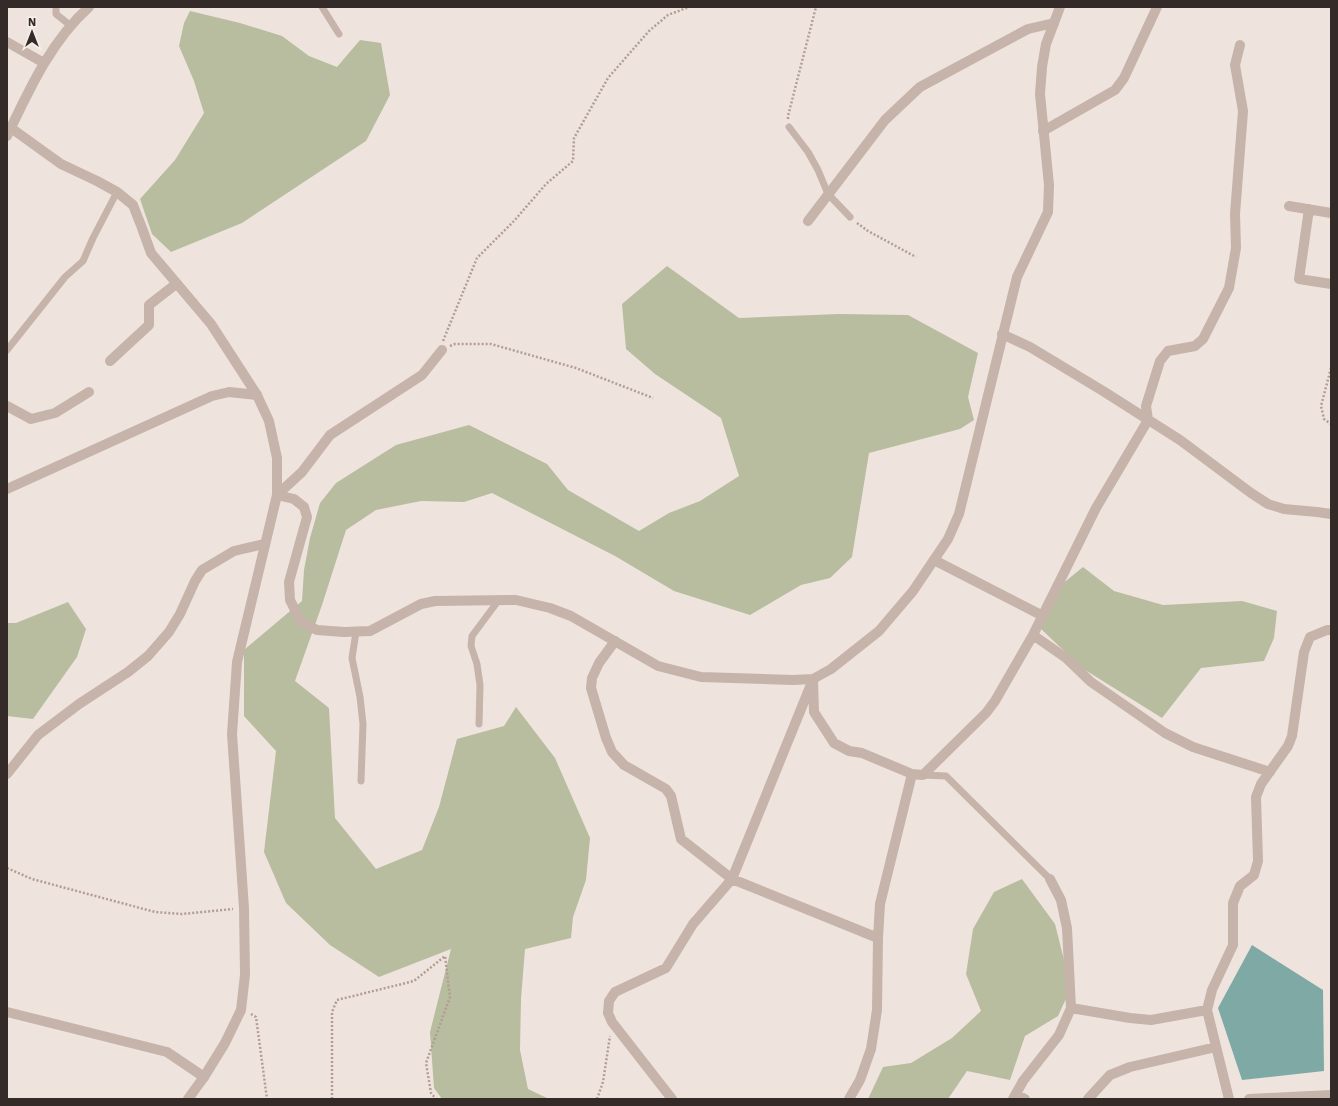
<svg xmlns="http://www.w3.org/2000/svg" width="1338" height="1106" viewBox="0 0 1338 1106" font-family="'Work Sans',sans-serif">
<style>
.green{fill:#b7bd9e}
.water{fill:#7fa9a5}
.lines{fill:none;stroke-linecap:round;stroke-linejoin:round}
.path{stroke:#b29d94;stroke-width:2.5;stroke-dasharray:2 2;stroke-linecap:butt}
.service{stroke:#c6b3aa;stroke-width:7}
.minor{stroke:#c6b3aa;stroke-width:10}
.tertiary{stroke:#c6b3aa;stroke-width:10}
</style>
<rect width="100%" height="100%" fill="#efe4dd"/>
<path class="green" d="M 190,11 L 240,23 L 282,36 L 309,56 L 337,67 L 360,40 L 381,43 L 390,95 L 366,141 L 242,223 L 171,252 L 152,234 L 140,199 L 175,160 L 204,113 L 194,81 L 179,46 L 184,23 Z
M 667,266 L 739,318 L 839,314 L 908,315 L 978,353 L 968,397 L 974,420 L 960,429 L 869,453 L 852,557 L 830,578 L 801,585 L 750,615 L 674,591 L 615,556 L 492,493 L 464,502 L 421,501 L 376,510 L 346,530 L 322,605 L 295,681 L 329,708 L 335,818 L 376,869 L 422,850 L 439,807 L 457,739 L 504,726 L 516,707 L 555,758 L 590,838 L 586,880 L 573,917 L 571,938 L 525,949 L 521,999 L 520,1050 L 528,1089 L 549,1099 L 442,1099 L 434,1088 L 430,1032 L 451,949 L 379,977 L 330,945 L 286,903 L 264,852 L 276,751 L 244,716 L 244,650 L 302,601 L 304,570 L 310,538 L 320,503 L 336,483 L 396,445 L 469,425 L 547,464 L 568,490 L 639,531 L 669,513 L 700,501 L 739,476 L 721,418 L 655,374 L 626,349 L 622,304 Z
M 1083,567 L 1114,591 L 1163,605 L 1242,601 L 1277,611 L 1274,638 L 1264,661 L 1201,668 L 1162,718 L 1082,668 L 1039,627 L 1061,585 Z
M 68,602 L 86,629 L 77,657 L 33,719 L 7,716 L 7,623 L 16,623 Z
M 1022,879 L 1055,924 L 1071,988 L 1058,1016 L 1025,1036 L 1010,1080 L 967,1071 L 948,1099 L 868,1099 L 883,1067 L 911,1063 L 952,1038 L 981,1011 L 966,974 L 973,929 L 994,892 Z"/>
<path class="water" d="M 1252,945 L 1323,990 L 1324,1071 L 1242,1080 L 1218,1008 Z"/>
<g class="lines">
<path class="path" d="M 788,119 L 788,116 L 816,7
M 857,223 L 868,231 L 916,257
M 443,341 L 477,258 L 514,221 L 546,184 L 573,161 L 574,138 L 608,78 L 649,31 L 668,15 L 689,7
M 450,346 L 455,344 L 491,344 L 576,368 L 653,398
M 1331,368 L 1321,406 L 1324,419 L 1331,424
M 7,868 L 32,879 L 155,912 L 182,914 L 233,909
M 251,1014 L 256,1017 L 267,1099
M 332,1099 L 332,1012 L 337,1000 L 414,981 L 445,956 L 450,997 L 426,1063 L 431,1093 L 436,1099
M 597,1099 L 603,1082 L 610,1036"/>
<path class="service" d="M 56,7 L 56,14 L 71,26
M 322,7 L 339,34
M 789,127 L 808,152 L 818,170 L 828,194 L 850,217
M 7,350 L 65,277 L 83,261 L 93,238 L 117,192
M 356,632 L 352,658 L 360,697 L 363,724 L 361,781
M 479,724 L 480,685 L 477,664 L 471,646 L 472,636 L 498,601
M 923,775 L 946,776 L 1050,879"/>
<path class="minor" d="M 7,42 L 44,63
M 1043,131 L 1115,90 L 1124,78 L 1157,7
M 7,136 C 29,90 51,41 89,7
M 1289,206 L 1331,213
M 1309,209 L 1299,279 L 1331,284
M 808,221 L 885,120 L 920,87 L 1028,29 L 1054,23
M 1002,334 L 1030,347 L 1103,391 L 1180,440 L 1251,493 L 1268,504 L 1284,509 L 1317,512 L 1331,514
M 110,361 L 149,325 L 149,305 L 176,284
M 7,406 L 31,419 L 55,413 L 89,392
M 7,489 L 212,396 L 229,392 L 257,395
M 277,495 L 302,472 L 330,435 L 422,375 L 442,350
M 934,560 L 1043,616
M 1033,635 L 1066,658 L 1091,682 L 1165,733 L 1193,747 L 1270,772
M 615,641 L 599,663 L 592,678 L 591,688 L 606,738 L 612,752 L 624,765 L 666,789 L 671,796 L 681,839 L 732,879 L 878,938
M 813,679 L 814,712 L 834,743 L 849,751 L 862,753 L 912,774 L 923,775 L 986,713 L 995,701 L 1033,635 L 1096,508 L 1148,420 L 1146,406 L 1160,361 L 1168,351 L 1195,346 L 1203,339 L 1229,288 L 1236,248 L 1235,214 L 1243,111 L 1235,65 L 1240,45
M 7,774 L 38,735 L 79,704 L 128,672 L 148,656 L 169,632 L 180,614 L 195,581 L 202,570 L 234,551 L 264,544
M 1050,879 L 1061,900 L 1067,928 L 1071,1008
M 7,1012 L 167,1052 L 204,1077
M 1016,1094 L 1025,1099
M 672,1099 L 612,1022 L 608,1013 L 609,1001 L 615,992 L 666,968 L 693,924 L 732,879 L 812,682
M 849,1099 L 860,1080 L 871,1049 L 877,1010 L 878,938 L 880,904 L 912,774
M 1013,1099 L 1023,1081 L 1059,1035 L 1071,1008 L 1130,1018 L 1151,1020 L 1207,1010
M 1088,1099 L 1110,1075 L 1130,1067 L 1216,1047
M 1229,1099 L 1207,1010 L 1212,990 L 1233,945 L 1233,903 L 1240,886 L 1254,875 L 1258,861 L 1256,797 L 1261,784 L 1288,746 L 1292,736 L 1304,652 L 1310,637 L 1327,630 L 1331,630"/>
<path class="tertiary" d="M 11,128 L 61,164 L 97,181 L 117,192 L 133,205 L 142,228 L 151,253 L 211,324 L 257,395 L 269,421 L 277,458 L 277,495 L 237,662 L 232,734 L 244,908 L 245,975 L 241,1010 L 225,1043 L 204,1077 L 188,1099
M 277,495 L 294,499 L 304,507 L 307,517 L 289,582 L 290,600 L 301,622 L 317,630 L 344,632 L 370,631 L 421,604 L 435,601 L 516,600 L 550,608 L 571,616 L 658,666 L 701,677 L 793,680 L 813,679 L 831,669 L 879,631 L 913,591 L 948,539 L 959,514 L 1017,277 L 1048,212 L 1049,185 L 1040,94 L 1042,67 L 1046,44 L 1060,7
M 1249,1099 L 1331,1095"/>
</g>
<rect width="1338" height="1106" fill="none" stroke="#342b29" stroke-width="16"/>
<g transform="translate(32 32)" stroke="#f7efe9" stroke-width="3" paint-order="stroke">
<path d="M0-3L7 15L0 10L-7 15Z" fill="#342b29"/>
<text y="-6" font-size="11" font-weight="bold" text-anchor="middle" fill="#342b29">N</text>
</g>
</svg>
